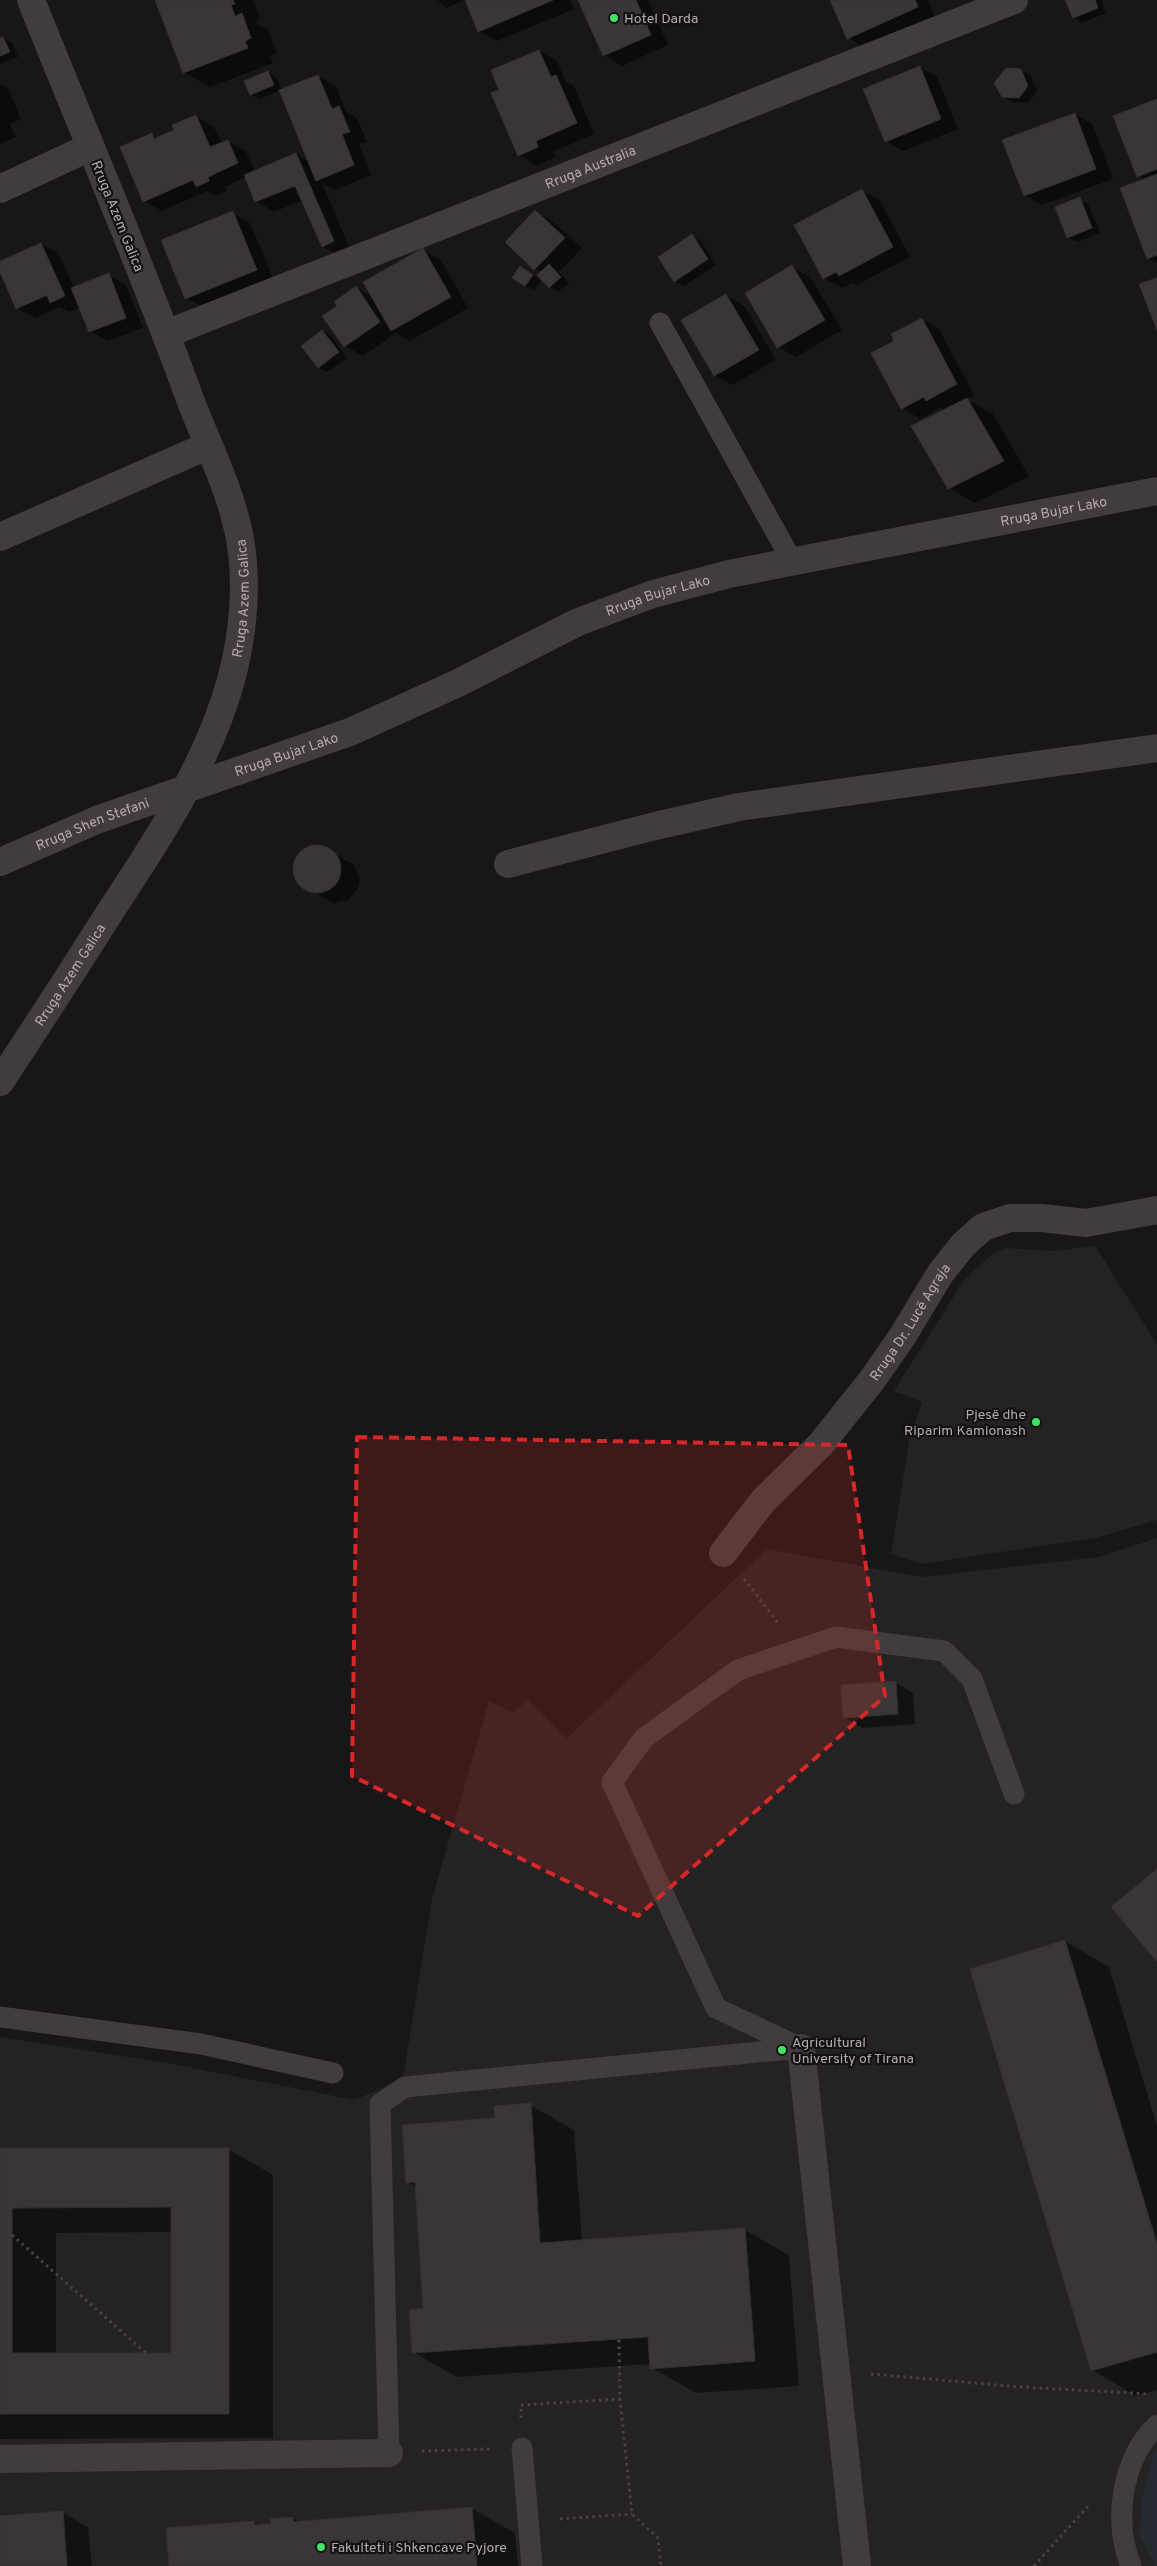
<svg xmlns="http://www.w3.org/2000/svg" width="1157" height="2566" viewBox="0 0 1157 2566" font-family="Overpass,sans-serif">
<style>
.built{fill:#252223}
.green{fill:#272930}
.shadow{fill:#0007;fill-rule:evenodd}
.building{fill:#3a3638;stroke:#343032;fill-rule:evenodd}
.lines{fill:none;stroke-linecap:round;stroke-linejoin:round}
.path{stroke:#494247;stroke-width:3;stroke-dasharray:2.5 4;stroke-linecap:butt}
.lane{stroke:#423c3f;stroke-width:21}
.street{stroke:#423c3f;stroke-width:28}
.marked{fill:#d62828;fill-opacity:0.2;stroke:#d62828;stroke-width:4;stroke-dasharray:10 6;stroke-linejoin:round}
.poi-dot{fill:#42e467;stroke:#131112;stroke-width:2}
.labels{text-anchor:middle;stroke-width:4.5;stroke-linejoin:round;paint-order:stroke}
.poi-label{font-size:14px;fill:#b7a9b3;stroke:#131112;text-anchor:start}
.street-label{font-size:14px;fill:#b7a9b3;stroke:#131112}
</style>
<rect width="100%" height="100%" fill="#181617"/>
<path class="built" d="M 1095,1246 L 1157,1344 L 1157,1520 L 1095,1538 L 922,1564 L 891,1554 L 909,1441 L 922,1402 L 894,1391 L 964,1280 L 991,1255 L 1004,1248 L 1053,1251 Z
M 1157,1538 L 1157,2566 L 0,2566 L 0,2037 L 167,2063 L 355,2100 L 403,2078 L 432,1899 L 489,1701 L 513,1713 L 527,1700 L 567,1738 L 767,1549 L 921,1577 L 1099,1557 Z"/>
<path class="green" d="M 1157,2450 L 1157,2566 L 1155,2566 L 1140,2536 L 1141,2501 L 1154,2453 Z"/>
<path class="shadow" d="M 156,0 L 253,0 L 260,18 L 256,20 L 257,24 L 268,30 L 277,53 L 270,56 L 273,63 L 210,87 L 184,72 Z
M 437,0 L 464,0 L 447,8 Z
M 466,0 L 570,0 L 574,9 L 497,41 L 479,31 Z
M 579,0 L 648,0 L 668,45 L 622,66 L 604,55 Z
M 832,0 L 928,0 L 935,18 L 866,48 L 848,38 Z
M 1067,0 L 1101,0 L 1106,13 L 1082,23 L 1074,18 Z
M 3,38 L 12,43 L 18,57 L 0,64 L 0,40 Z
M 539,51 L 557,61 L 566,82 L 574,86 L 594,134 L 553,152 L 555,157 L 537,166 L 519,155 Z
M 920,67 L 937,77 L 958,129 L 903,151 L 886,141 Z
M 1021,70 L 1030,75 L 1037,91 L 1028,103 L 1012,102 L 1003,96 Z
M 268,72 L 276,77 L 282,91 L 318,76 L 336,86 L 346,112 L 357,118 L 367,142 L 359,144 L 371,175 L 334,190 L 322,183 L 351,251 L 340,256 L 322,246 L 303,200 L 274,212 L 256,201 L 246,177 L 225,187 L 227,191 L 215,196 L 207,191 L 162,211 L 144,201 L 151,134 L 158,138 L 176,131 L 196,117 L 214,127 L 222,144 L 228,141 L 246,151 L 255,172 L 296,154 L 310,162 L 281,90 L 259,99 L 251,94 Z
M 0,84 L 8,88 L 21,119 L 10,124 L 16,137 L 0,144 Z
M 1157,101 L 1157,263 L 1148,258 L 1145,180 L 1138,176 Z
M 1075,114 L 1092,124 L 1113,179 L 1042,205 L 1025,195 Z
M 862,190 L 880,201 L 910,257 L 857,285 L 853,283 L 842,288 L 824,278 Z
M 1080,199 L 1088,204 L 1100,233 L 1077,242 L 1068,237 Z
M 535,212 L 553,222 L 582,248 L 559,272 L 569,283 L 558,292 L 550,287 L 542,272 L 535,269 Z
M 233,213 L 250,223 L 274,280 L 204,308 L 186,298 Z
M 692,236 L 701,241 L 716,265 L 684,286 L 675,281 Z
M 41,244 L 59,254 L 74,288 L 108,275 L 126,285 L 143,328 L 108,341 L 90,331 L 80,307 L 69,312 L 59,307 L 35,318 L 17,308 L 0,269 L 0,263 Z
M 423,250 L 441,260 L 468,308 L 410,341 L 396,333 L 363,356 L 345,346 L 339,306 L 356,288 L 373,297 Z
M 792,267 L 810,277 L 842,330 L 796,357 L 778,347 Z
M 529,272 L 541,281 L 534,290 L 514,278 Z
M 726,295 L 744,306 L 776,360 L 732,385 L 714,375 Z
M 922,319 L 939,329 L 974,395 L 966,399 L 993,414 L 1029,476 L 975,503 L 949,488 L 945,410 L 940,408 L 920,419 L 902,408 Z
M 323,331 L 331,336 L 347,358 L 327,372 L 318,367 Z
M 322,846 L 354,865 L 360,880 L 358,888 L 348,900 L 333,903 L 301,885 L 297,879 L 294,865 L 297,858 L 307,848 Z
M 895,1682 L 913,1693 L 915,1724 L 862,1728 L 844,1717 Z
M 1065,1941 L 1109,1967 L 1157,2126 L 1157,2390 L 1136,2396 L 1092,2370 Z
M 530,2105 L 574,2130 L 582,2241 L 745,2230 L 789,2255 L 799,2386 L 696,2393 L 652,2368 L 651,2364 L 457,2377 L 413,2352 L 425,2310 L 416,2187 L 407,2182 L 496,2119 Z
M 0,2149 L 228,2149 L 273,2175 L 273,2438 L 0,2439 ZM 172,2232 L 173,2355 L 56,2355 L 56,2233 Z
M 471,2508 L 515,2533 L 518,2566 L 170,2566 L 254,2522 L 261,2526 L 272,2525 L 293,2518 L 301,2523 Z
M 62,2512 L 88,2527 L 92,2566 L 0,2566 L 0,2517 Z"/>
<path class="building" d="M 155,0 L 233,0 L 235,4 L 231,5 L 235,16 L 242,13 L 251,38 L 245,41 L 248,48 L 183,73 Z
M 465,0 L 553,0 L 478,32 Z
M 578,0 L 636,0 L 651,35 L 603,56 Z
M 830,0 L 915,0 L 918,7 L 847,39 Z
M 1065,0 L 1095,0 L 1098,8 L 1073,18 Z
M 3,37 L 10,52 L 0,56 L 0,38 Z
M 539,50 L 551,77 L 556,75 L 577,123 L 536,141 L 538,147 L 518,156 L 491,93 L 499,90 L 491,70 Z
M 920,66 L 941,119 L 885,142 L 863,89 Z
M 1006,68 L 1021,69 L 1028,86 L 1019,98 L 1002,97 L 994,83 Z
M 268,71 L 274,85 L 250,95 L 244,81 Z
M 318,75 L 332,109 L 339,106 L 350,132 L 342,134 L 354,165 L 316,181 L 279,90 Z
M 1157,99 L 1157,169 L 1137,177 L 1113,116 Z
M 1075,113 L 1096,169 L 1024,196 L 1002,140 Z
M 196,115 L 210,147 L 228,140 L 238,163 L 208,177 L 209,181 L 196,187 L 193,180 L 143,202 L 120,147 L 152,133 L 154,139 L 174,130 L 172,125 Z
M 296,153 L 334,241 L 322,247 L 295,186 L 255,202 L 244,175 Z
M 1157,174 L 1157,255 L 1147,259 L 1120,188 Z
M 862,189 L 893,247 L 839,276 L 836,272 L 823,279 L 794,225 Z
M 1080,197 L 1092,228 L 1067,238 L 1055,207 Z
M 535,210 L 565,238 L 534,270 L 505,242 Z
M 233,211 L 257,270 L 185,299 L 161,240 Z
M 692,234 L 708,259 L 674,282 L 658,257 Z
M 41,243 L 65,296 L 50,303 L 47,295 L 16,309 L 0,272 L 0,261 Z
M 423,248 L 451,297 L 391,331 L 363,282 Z
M 549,264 L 561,277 L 549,288 L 537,275 Z
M 792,265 L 825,320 L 777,348 L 745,293 Z
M 520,266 L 533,275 L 525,286 L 512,278 Z
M 109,273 L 126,318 L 89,332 L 71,288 Z
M 1157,278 L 1157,330 L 1139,284 Z
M 356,286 L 380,322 L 344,347 L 322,316 L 337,306 L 334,302 Z
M 726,294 L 759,350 L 714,376 L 681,320 Z
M 922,318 L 957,384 L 926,401 L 924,397 L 901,409 L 871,353 L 894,341 L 891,334 Z
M 322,330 L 339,352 L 318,368 L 301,346 Z
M 967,398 L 1004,461 L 948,489 L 911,426 Z
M293 869a24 24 0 1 1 48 0a24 24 0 1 1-48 0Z
M 896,1681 L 898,1714 L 843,1718 L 841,1685 Z
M 1157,1869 L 1157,1962 L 1111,1907 Z
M 1065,1940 L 1157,2244 L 1157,2352 L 1091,2371 L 970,1969 Z
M 531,2103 L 540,2243 L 745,2228 L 755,2361 L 650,2369 L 648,2337 L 412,2353 L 409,2310 L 423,2308 L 415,2182 L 406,2183 L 402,2125 L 495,2118 L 494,2106 Z
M 0,2148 L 229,2148 L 229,2414 L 0,2414 ZM 171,2207 L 171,2353 L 12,2353 L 12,2208 Z
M 472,2507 L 477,2566 L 169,2566 L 166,2528 L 254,2521 L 254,2525 L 271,2524 L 270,2519 L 293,2517 L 293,2522 Z
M 63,2511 L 67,2566 L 0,2566 L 0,2516 Z"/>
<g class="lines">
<path class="path" d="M 744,1579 L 779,1624
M 12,2235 L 146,2353
M 619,2340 L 620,2399 L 632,2514 L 658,2538 L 661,2566
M 871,2374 L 1021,2387 L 1149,2394
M 521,2418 L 521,2405 L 620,2399
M 422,2451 L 490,2449
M 560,2519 L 632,2514
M 1034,2566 L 1090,2504"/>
<path class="lane" d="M 660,323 L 792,561
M 0,2017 L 201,2044 L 333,2073
M 801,2048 L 716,2008 L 612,1782 L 644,1738 L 738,1670 L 836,1637 L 944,1651 L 972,1679 L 1014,1794
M 522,2448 L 532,2566
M 389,2453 L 380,2104 L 405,2087 L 800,2048
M 1131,2566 C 1113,2521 1121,2460 1157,2425"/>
<g class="street">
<path d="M 0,189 L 90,147"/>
<path id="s1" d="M 166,334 L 1014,0"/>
<path d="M 0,537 L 207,446"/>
<path id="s2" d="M 0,862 L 99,819 L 350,732 L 456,684 L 578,622 L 653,594 L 729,574 L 1157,491"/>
<path d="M 508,864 L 655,826 L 739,807 L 1157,748"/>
<path id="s3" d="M 0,1082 C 37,1026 74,969 110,912 C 157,841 208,764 231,680 C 243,636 248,584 240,539 C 231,490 207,444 190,399 C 141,264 84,133 31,0"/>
<path id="s4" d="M 723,1553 L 763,1501 L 821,1444 L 872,1380 L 902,1337 L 940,1274 L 963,1245 L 983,1227 L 1010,1218 L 1042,1218 L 1086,1223 L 1157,1210"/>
<path d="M 801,2048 L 857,2566"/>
<path d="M 0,2459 L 389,2453"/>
</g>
</g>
<path class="marked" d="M 357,1437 L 848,1445 L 885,1696 L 638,1916 L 352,1776 Z"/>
<g class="poi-dot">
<circle cx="614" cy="18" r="5"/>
<circle cx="1036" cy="1422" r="5"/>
<circle cx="782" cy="2050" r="5"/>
<circle cx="321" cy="2547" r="5"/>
</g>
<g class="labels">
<g class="poi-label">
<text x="624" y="23">Hotel Darda</text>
<text x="1026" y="1419" text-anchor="end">Pjesë dhe<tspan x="1026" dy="16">Riparim Kamionash</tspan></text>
<text x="792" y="2047">Agricultural<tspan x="792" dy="16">University of Tirana</tspan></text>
<text x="331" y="2552">Fakulteti i Shkencave Pyjore</text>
</g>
<g class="street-label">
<text dy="5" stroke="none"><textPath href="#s1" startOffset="456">Rruga Australia</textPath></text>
<text transform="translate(118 216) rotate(68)" y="5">Rruga Azem Galica</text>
<text dy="5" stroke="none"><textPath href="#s2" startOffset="1116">Rruga Bujar Lako</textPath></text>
<text dy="5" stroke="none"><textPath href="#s2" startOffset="711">Rruga Bujar Lako</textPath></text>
<text dy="5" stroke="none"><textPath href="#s3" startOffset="548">Rruga Azem Galica</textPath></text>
<text dy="5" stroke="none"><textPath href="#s2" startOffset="306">Rruga Bujar Lako</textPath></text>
<text dy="5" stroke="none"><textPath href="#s2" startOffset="100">Rruga Shen Stefani</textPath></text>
<text dy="5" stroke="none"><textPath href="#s3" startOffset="128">Rruga Azem Galica</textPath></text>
<text dy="5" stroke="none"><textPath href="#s4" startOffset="298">Rruga Dr. Lucë Agraja</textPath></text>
</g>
</g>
</svg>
